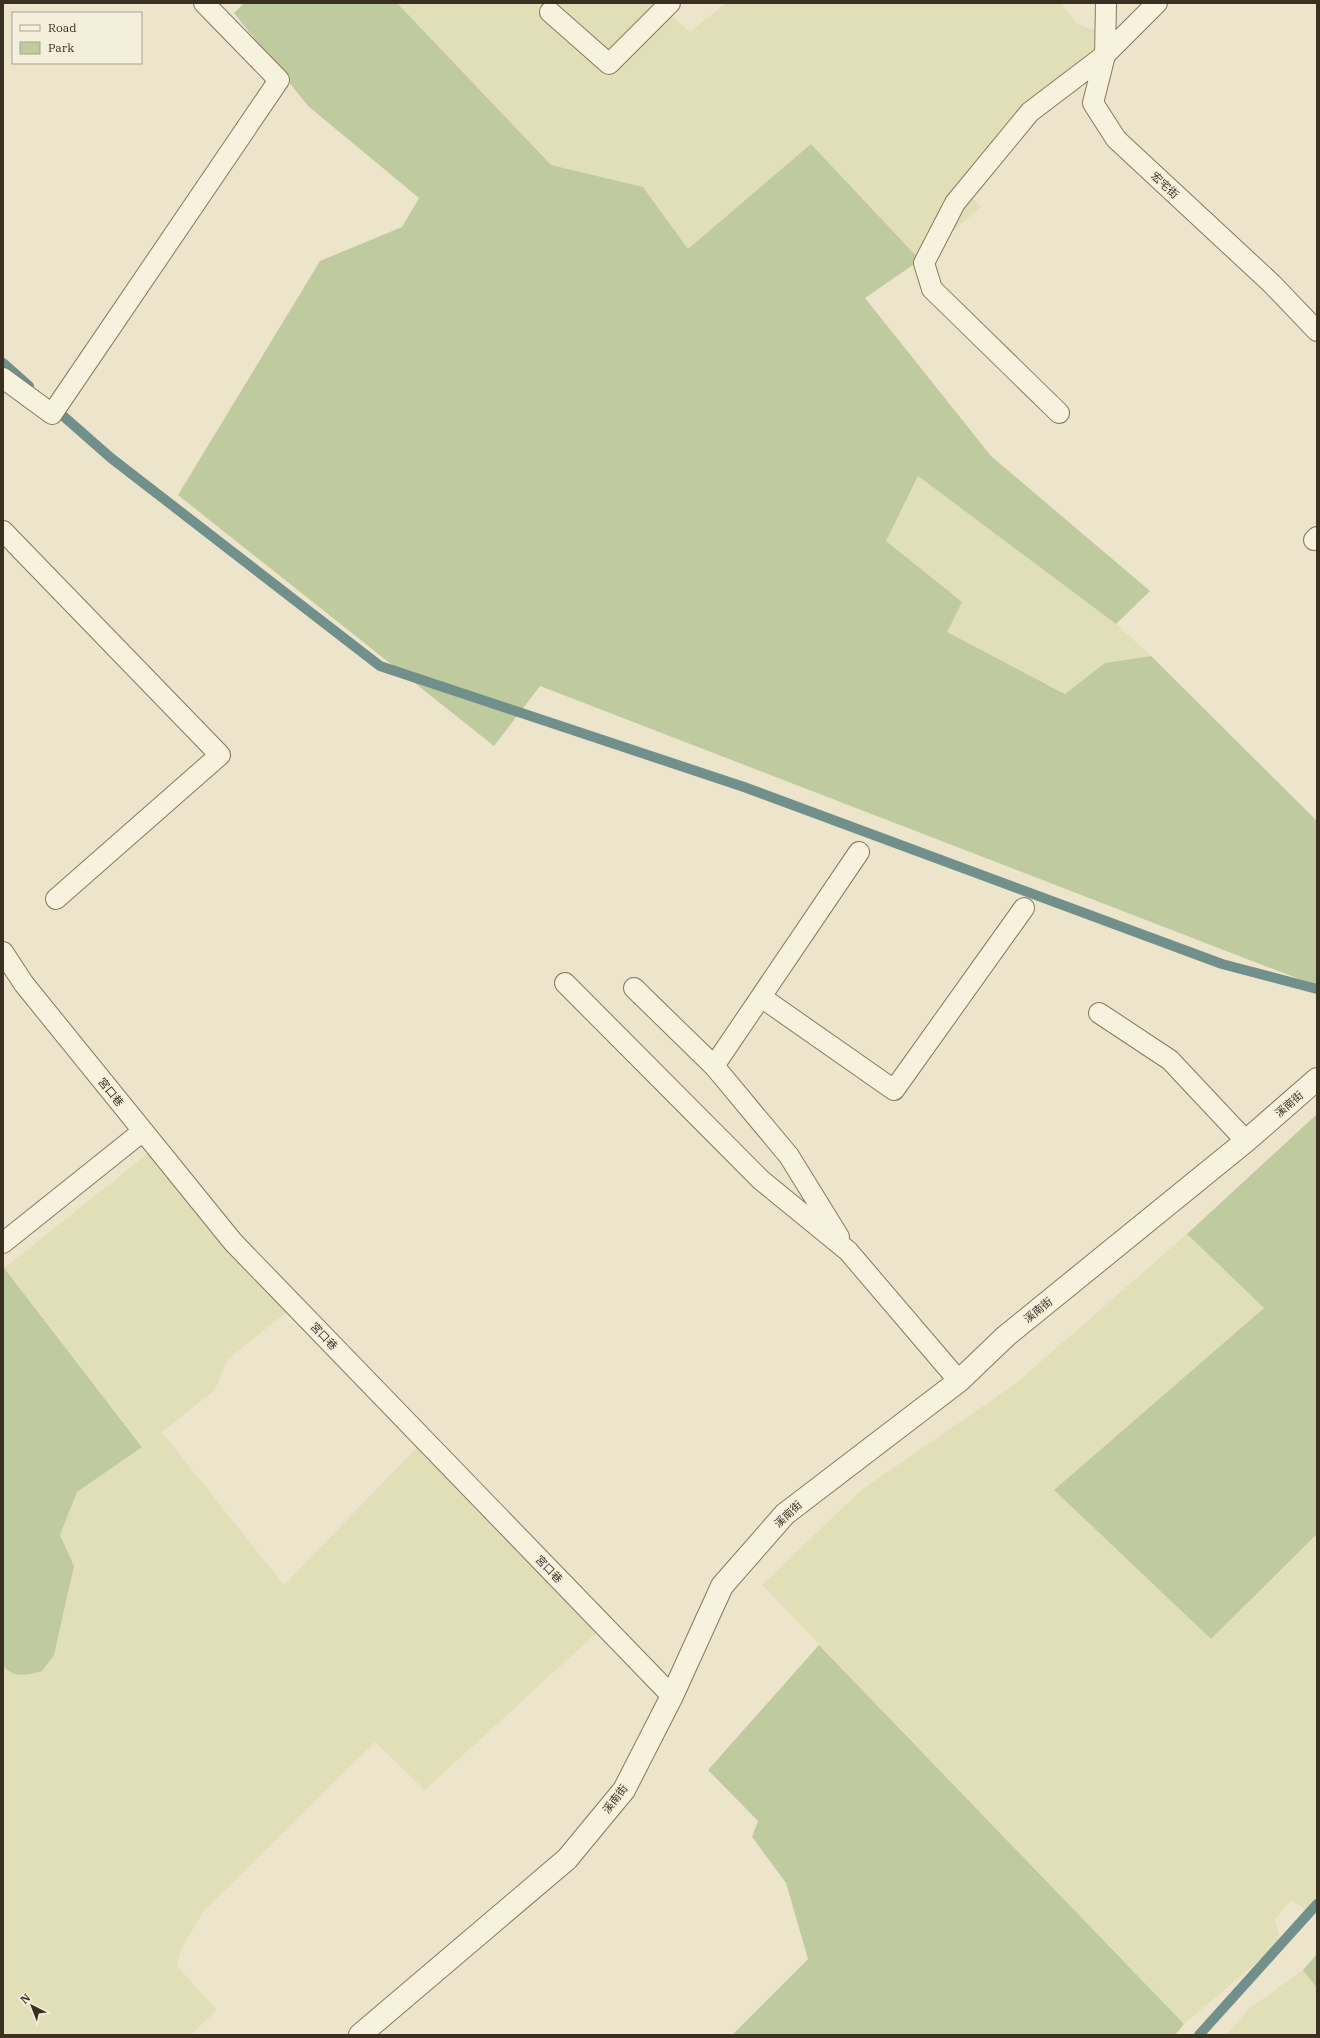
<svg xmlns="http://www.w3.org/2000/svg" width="1320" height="2038" viewBox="0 0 1320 2038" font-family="'IBM Plex Serif','Noto Sans TC',serif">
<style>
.farmland{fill:#e1dfb8}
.green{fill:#c0ca9f}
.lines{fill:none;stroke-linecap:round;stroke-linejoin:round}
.stream{stroke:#718f8b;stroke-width:10}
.service-casing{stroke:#877960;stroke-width:22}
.tertiary-casing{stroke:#877960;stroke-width:24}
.service{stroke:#f7f2dd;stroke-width:20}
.tertiary{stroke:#f7f2dd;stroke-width:22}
.labels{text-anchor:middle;stroke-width:3.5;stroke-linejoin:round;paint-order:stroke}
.street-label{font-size:11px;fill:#393022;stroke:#f4efda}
</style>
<rect width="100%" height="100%" fill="#ece5cb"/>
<path class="farmland" d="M 397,3 L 673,3 L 665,9 L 690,32 L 726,3 L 1061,3 L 1077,24 L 1115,37 L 1075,71 L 969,194 L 981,207 L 920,260 L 811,144 L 688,249 L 643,187 L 551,165 Z
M 918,476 L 1116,624 L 1151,656 L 1105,663 L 1066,694 L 947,632 L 886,540 Z
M 161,1143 L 298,1303 L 228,1359 L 215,1390 L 162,1432 L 284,1585 L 429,1435 L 613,1618 L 425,1790 L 375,1742 L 204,1911 L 181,1949 L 177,1966 L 217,2010 L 191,2035 L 3,2035 L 3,1666 L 10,1673 L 74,1566 L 60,1535 L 77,1492 L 142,1446 L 4,1268 Z
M 1187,1234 L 1264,1308 L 1054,1490 L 1211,1639 L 1317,1534 L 1317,1899 L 1306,1910 L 1291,1900 L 1275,1919 L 1281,1942 L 1184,2024 L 762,1585 L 860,1491 L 1015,1384 Z
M 1303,1970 L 1317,1988 L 1317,2035 L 1226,2035 L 1250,2008 Z"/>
<path class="green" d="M 244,3 L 397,3 L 551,165 L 643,187 L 688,249 L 811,144 L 920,260 L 865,298 L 991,456 L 1150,591 L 1116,624 L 918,476 L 886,541 L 962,602 L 947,632 L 1065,694 L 1105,663 L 1151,656 L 1317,821 L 1317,986 L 540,686 L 494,746 L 178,495 L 320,261 L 402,227 L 419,198 L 308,106 L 234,13 Z
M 1317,1114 L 1317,1534 L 1211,1639 L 1054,1490 L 1264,1308 L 1187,1234 Z
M 3,1268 L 4,1268 L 142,1447 L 77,1492 L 60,1535 L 74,1566 L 54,1655 L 42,1671 C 27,1675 15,1679 3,1666 Z
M 819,1645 L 1184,2024 L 1175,2035 L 732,2035 L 808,1959 L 786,1883 L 752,1837 L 758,1821 L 708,1770 Z
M 1317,1954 L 1317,1988 L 1303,1970 Z"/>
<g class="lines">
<path class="stream" d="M 3,363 L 29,386
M 53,407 L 111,458 L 380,666 L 744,787 L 1222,964 L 1317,989
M 1199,2035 L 1317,1904"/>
<g class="service-casing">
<path id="service" d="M 1106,3 L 1105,55 L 1093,103 L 1116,139 L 1272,284 L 1317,331
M 550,12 L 609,64 L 670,3
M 3,378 L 52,414 L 279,80 L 204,3
M 1059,413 L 932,289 L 924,263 L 955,203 L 1030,112 L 1105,55 L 1157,3
M 3,531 L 220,755 L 56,899
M 1314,540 L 1317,537
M 3,952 L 24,984 L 233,1242 L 672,1696
M 565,983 L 761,1180 L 848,1251 L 959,1381
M 634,988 L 714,1066 L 789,1156 L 839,1237
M 761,997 L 894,1090 L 1024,908
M 1099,1013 L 1170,1060 L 1246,1141
M 714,1066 L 859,852
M 3,1243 L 143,1131"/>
</g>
<g class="tertiary-casing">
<path id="tertiary" d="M 360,2035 L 567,1859 L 624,1790 L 672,1696 L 722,1586 L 785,1514 L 959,1381 L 1006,1336 L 1246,1141 L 1317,1079"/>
</g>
<use href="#service" class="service"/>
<use href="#tertiary" class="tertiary"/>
</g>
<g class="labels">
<g class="street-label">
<text transform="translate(1165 185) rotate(43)" y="4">宏宅街</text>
<text transform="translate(111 1092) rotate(51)" y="4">宮口巷</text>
<text transform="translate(1289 1104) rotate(-41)" y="4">溪南街</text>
<text transform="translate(1038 1310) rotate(-39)" y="4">溪南街</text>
<text transform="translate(324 1336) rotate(46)" y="4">宮口巷</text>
<text transform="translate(788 1514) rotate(-43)" y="4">溪南街</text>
<text transform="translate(549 1569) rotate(46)" y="4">宮口巷</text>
<text transform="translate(615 1799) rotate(-53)" y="4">溪南街</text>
</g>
</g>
<rect width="1320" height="2038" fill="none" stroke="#393022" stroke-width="8"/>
<rect x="12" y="12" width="130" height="52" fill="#f4efda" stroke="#a9a390"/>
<rect x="20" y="25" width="20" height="6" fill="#f7f2dd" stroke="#a9a390"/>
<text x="48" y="32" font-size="12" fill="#393022">Road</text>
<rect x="20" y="42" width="20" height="12" fill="#c0ca9f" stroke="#a9a390"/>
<text x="48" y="52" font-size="12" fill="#393022">Park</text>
<g transform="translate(32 2006) rotate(318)" stroke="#f4efda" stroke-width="3" paint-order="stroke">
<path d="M0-3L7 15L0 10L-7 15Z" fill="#393022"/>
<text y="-6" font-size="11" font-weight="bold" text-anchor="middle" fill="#393022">N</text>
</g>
</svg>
